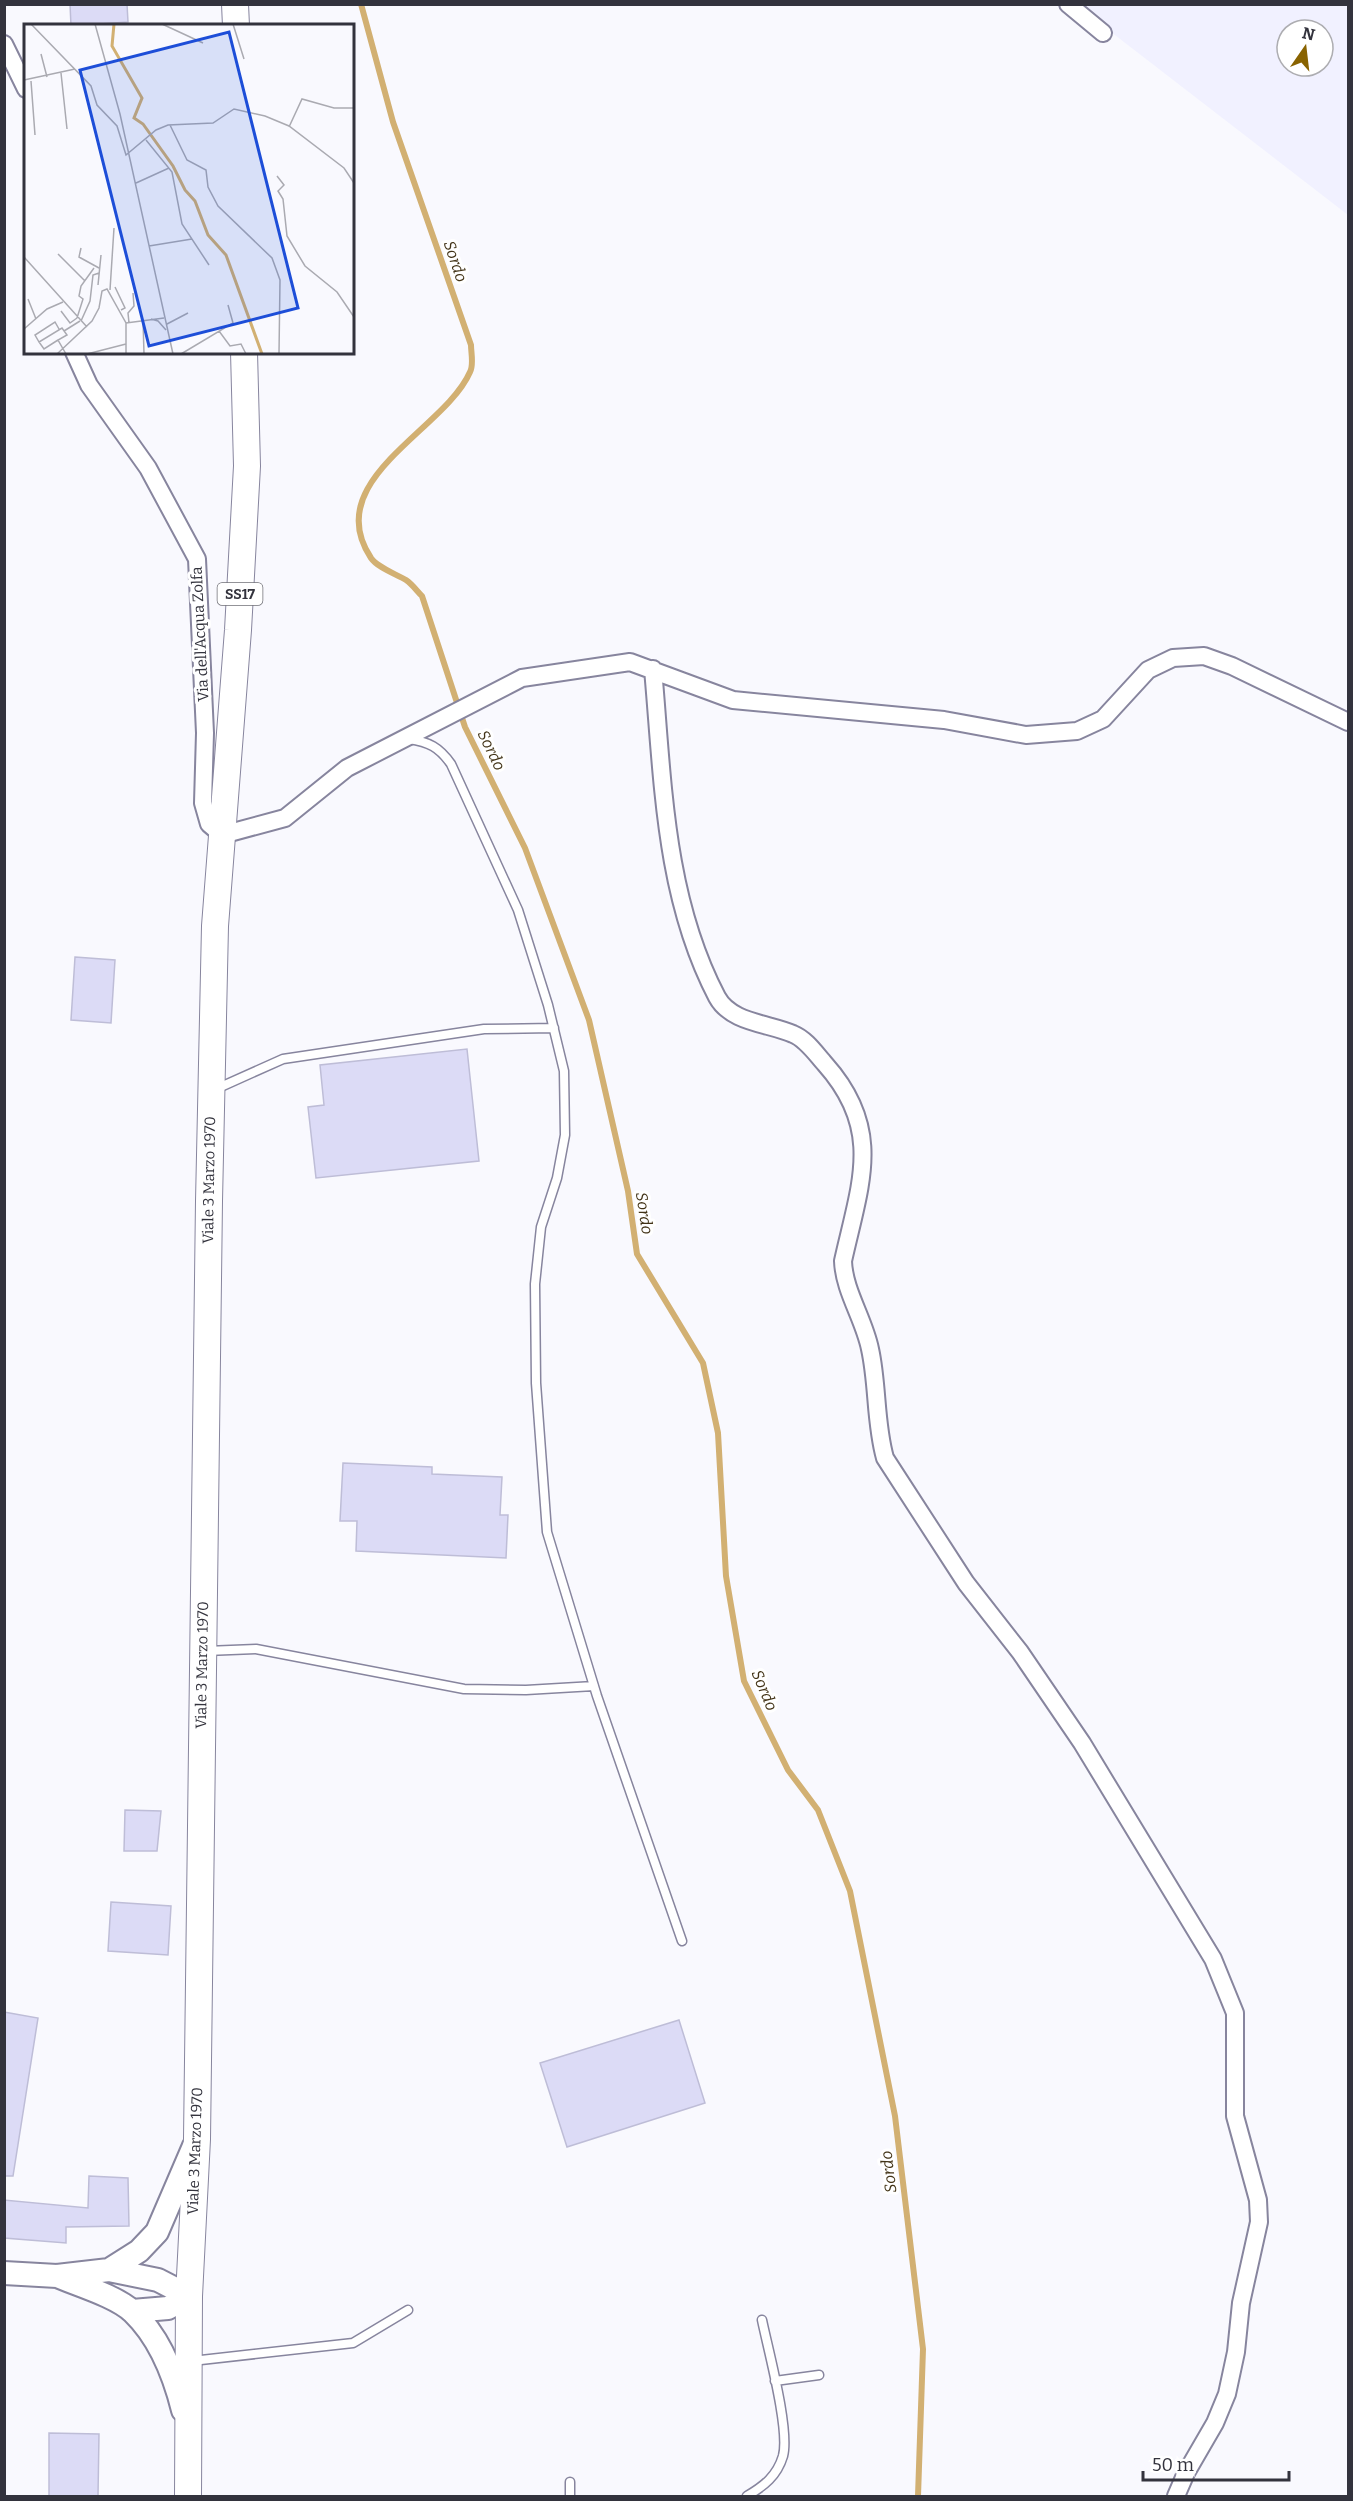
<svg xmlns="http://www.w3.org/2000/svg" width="1353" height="2501" viewBox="0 0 1353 2501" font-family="Bitter,serif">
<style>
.built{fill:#f1f1ff;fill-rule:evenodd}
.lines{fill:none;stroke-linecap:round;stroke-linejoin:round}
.stream{stroke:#d2b072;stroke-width:6}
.building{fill:#dcdbf6;stroke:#bebdd7;stroke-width:1.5}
.lane-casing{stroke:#87859e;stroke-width:11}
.street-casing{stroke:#87859e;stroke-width:20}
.secondary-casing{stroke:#87859e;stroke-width:26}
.primary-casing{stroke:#87859e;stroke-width:28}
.lane{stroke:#fff;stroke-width:8}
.street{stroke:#fff;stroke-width:16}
.secondary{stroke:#fff;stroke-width:22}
.primary{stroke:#fff;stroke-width:26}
.labels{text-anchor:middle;stroke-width:6;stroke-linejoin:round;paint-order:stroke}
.shield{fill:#fff;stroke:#707077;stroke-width:1.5}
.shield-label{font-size:14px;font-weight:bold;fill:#33333d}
.street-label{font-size:15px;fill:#33333d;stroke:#fff}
.water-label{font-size:16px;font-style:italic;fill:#423317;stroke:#fff}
.inset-river{fill:none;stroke:#d2b072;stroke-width:3}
.inset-road{fill:none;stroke:#aaaab1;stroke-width:1.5}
.view{fill:#1d4ed8;fill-opacity:0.15;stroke:#1d4ed8;stroke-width:3}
.inset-edge{fill:none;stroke:#33333d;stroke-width:3}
</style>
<rect width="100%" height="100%" fill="#f9f9fe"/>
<path class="built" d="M 1076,5 L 1348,5 L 1348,215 ZM 1287,30 L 1323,30 L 1323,66 L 1287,66 Z"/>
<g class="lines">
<path class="stream" d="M 361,4 L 393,122 L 471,345 C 471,353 474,365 470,372 C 445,430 319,480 371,558 C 378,568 396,574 406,580 C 412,584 417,591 422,596 L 465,727 L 525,848 L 589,1020 L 628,1191 L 637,1254 L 703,1363 L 718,1433 L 726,1576 L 744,1681 L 788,1770 L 818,1810 L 850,1891 L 895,2116 L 923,2349 L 918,2496"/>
</g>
<path class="building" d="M 70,4 L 127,4 L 128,22 L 71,26 Z
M 75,957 L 115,960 L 111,1023 L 71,1020 Z
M 467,1049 L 479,1161 L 316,1178 L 308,1107 L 324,1105 L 320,1065 Z
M 343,1463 L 432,1467 L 432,1474 L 502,1477 L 500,1515 L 508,1515 L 506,1558 L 356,1551 L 357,1521 L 340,1521 Z
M 125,1810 L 161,1811 L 157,1851 L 124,1851 Z
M 111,1902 L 171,1906 L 168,1955 L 108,1951 Z
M 4,2012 L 38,2018 L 13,2176 L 4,2176 Z
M 679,2020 L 705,2103 L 567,2147 L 540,2063 Z
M 89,2176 L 128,2178 L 129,2226 L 66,2227 L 66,2243 L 4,2238 L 4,2200 L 88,2208 Z
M 49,2433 L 99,2434 L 98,2496 L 49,2496 Z"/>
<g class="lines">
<g class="lane-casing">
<path id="lane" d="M 409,739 C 429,742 439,747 451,764 L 518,910 L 548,1005 L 564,1071 L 565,1135 L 557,1178 L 541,1227 L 535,1284 L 536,1383 L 547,1532 L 597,1696 L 682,1941
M 216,1089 L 283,1059 L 484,1029 L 554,1028
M 206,1651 L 256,1649 L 464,1689 L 526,1690 L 594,1686
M 192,2361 L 353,2343 L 408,2310
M 775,2381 L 819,2375
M 570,2496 L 570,2482
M 747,2496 C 764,2486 777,2476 783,2456 C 790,2430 768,2349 762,2320"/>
</g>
<g class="street-casing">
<path id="street" d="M 1068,4 L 1103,33
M 4,44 L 26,89
M 74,352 L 89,385 L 148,468 L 197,559 L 205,733 L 203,803 L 209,824 L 222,835 L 285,818 L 347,768 L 522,678 L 630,662 L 733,700 L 944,720 L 1026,735 L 1077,731 L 1103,719 L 1148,670 L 1173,658 L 1204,656 L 1232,666 L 1348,722
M 653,669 C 663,780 664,896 717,997 C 731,1023 768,1023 793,1034 C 806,1039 816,1054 825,1064 C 884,1130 860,1184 843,1261 C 844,1291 864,1319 870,1349 C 878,1385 875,1423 885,1458 L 966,1583 L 1020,1652 L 1082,1743 L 1213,1959 L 1235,2013 L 1235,2116 L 1258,2200 L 1259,2222 L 1241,2303 L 1236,2352 L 1227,2394 L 1215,2423 L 1186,2473 L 1176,2496"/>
</g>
<g class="secondary-casing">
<path id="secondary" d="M 109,2270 L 139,2251 L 157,2232 L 194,2146
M 4,2273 L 57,2276 L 109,2270 L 158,2280 L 189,2296
M 57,2276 C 78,2285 116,2296 133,2312 C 160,2338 174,2374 183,2410
M 132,2311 L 168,2308 L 189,2296"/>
</g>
<g class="primary-casing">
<path id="primary" d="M 235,4 L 236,26
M 188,2496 L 189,2296 L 197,2139 L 209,1201 L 215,926 L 238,630 L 247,466 L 244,352"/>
</g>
<use href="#lane" class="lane"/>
<use href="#street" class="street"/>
<use href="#secondary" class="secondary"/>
<use href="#primary" class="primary"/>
</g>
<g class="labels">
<rect class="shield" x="217.5" y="583" width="45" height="22" rx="4.5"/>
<g class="shield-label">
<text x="240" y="599">SS17</text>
</g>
<g class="street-label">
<text transform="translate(200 634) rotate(-93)" y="5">Via dell'Acqua Zolfa</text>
<text transform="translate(209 1180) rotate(-89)" y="5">Viale 3 Marzo 1970</text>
<text transform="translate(202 1665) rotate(-89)" y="5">Viale 3 Marzo 1970</text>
<text transform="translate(195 2151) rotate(-88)" y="5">Viale 3 Marzo 1970</text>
</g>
<g class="water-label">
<text transform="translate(456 261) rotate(71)" y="6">Sordo</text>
<text transform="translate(492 750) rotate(64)" y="6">Sordo</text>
<text transform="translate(645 1213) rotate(81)" y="6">Sordo</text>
<text transform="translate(765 1690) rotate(67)" y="6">Sordo</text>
<text transform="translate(888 2172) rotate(-97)" y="6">Sordo</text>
</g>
</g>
<g transform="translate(24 24)">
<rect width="330" height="330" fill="#f9f9fe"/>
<path class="inset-river" d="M 90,0 L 88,22 L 118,74 L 110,94 L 119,100 L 149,142 L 161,166 L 171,177 L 184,211 L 202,231 L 238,330"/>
<path class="inset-road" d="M 7,0 L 67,62 L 73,81 L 93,102 L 102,131 L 132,106 L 144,101 L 189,99 L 210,85 L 241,92 L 265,102 L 320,144 L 330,159M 71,0 L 96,90 L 149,330M 138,0 L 179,19M 209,0 L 220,35M 17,30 L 23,53M 37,49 L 43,105M 0,56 L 51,45M 7,57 L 11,111M 146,101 L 163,136 L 182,146 L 184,163 L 194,182 L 248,234 L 256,256 L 255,330M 265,103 L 278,75 L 310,84 L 330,84M 122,116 L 148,148 L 158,200 L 185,241M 253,152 L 260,161 L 254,167 L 259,175 L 263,212 L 281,242 L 313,268 L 330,293M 112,159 L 145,144M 125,222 L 168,215M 57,224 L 55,233 L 75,244M 34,230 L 61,257M 0,233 L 63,303M 74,261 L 77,231M 91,263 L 101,284 L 97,286M 86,266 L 90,204M 4,275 L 12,295M 37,287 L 46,299 L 53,294M 53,294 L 59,275 L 55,272 L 57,262 L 70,244M 127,295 L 134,297 L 142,306M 119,296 L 120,330M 57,297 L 66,277 L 69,251 L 75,249M 102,299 L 140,294M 105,299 L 104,289 L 110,282 L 109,269M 143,300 L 164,289M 0,305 L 23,285 L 39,278M 40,307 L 56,297M 195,307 L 206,322 L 217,320 L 222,330M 34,316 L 20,325 L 15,318 L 38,304 L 43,311 L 34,316 L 42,330M 15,318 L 11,311 L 31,298 L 35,305M 33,330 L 68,297 L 75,284 L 78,267 L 83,265 L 102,299 L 102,330M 63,330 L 102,320M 157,330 L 209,299 L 204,281"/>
<path class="view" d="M 205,8 L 274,284 L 125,322 L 56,46 Z"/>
<rect width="330" height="330" class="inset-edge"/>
</g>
<rect width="1353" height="2501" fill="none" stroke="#33333d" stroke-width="12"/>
<g transform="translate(1305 48) rotate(14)"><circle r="28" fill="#ffffff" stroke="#adadb1" stroke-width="1.5"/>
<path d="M0-4.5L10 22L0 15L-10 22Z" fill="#896300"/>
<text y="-9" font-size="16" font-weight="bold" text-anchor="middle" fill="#33333d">N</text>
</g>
<path d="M1143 2471v9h146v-9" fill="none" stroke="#33333d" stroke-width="3"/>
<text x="1152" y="2471" font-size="18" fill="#33333d" stroke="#ffffff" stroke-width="4.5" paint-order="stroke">50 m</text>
</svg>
